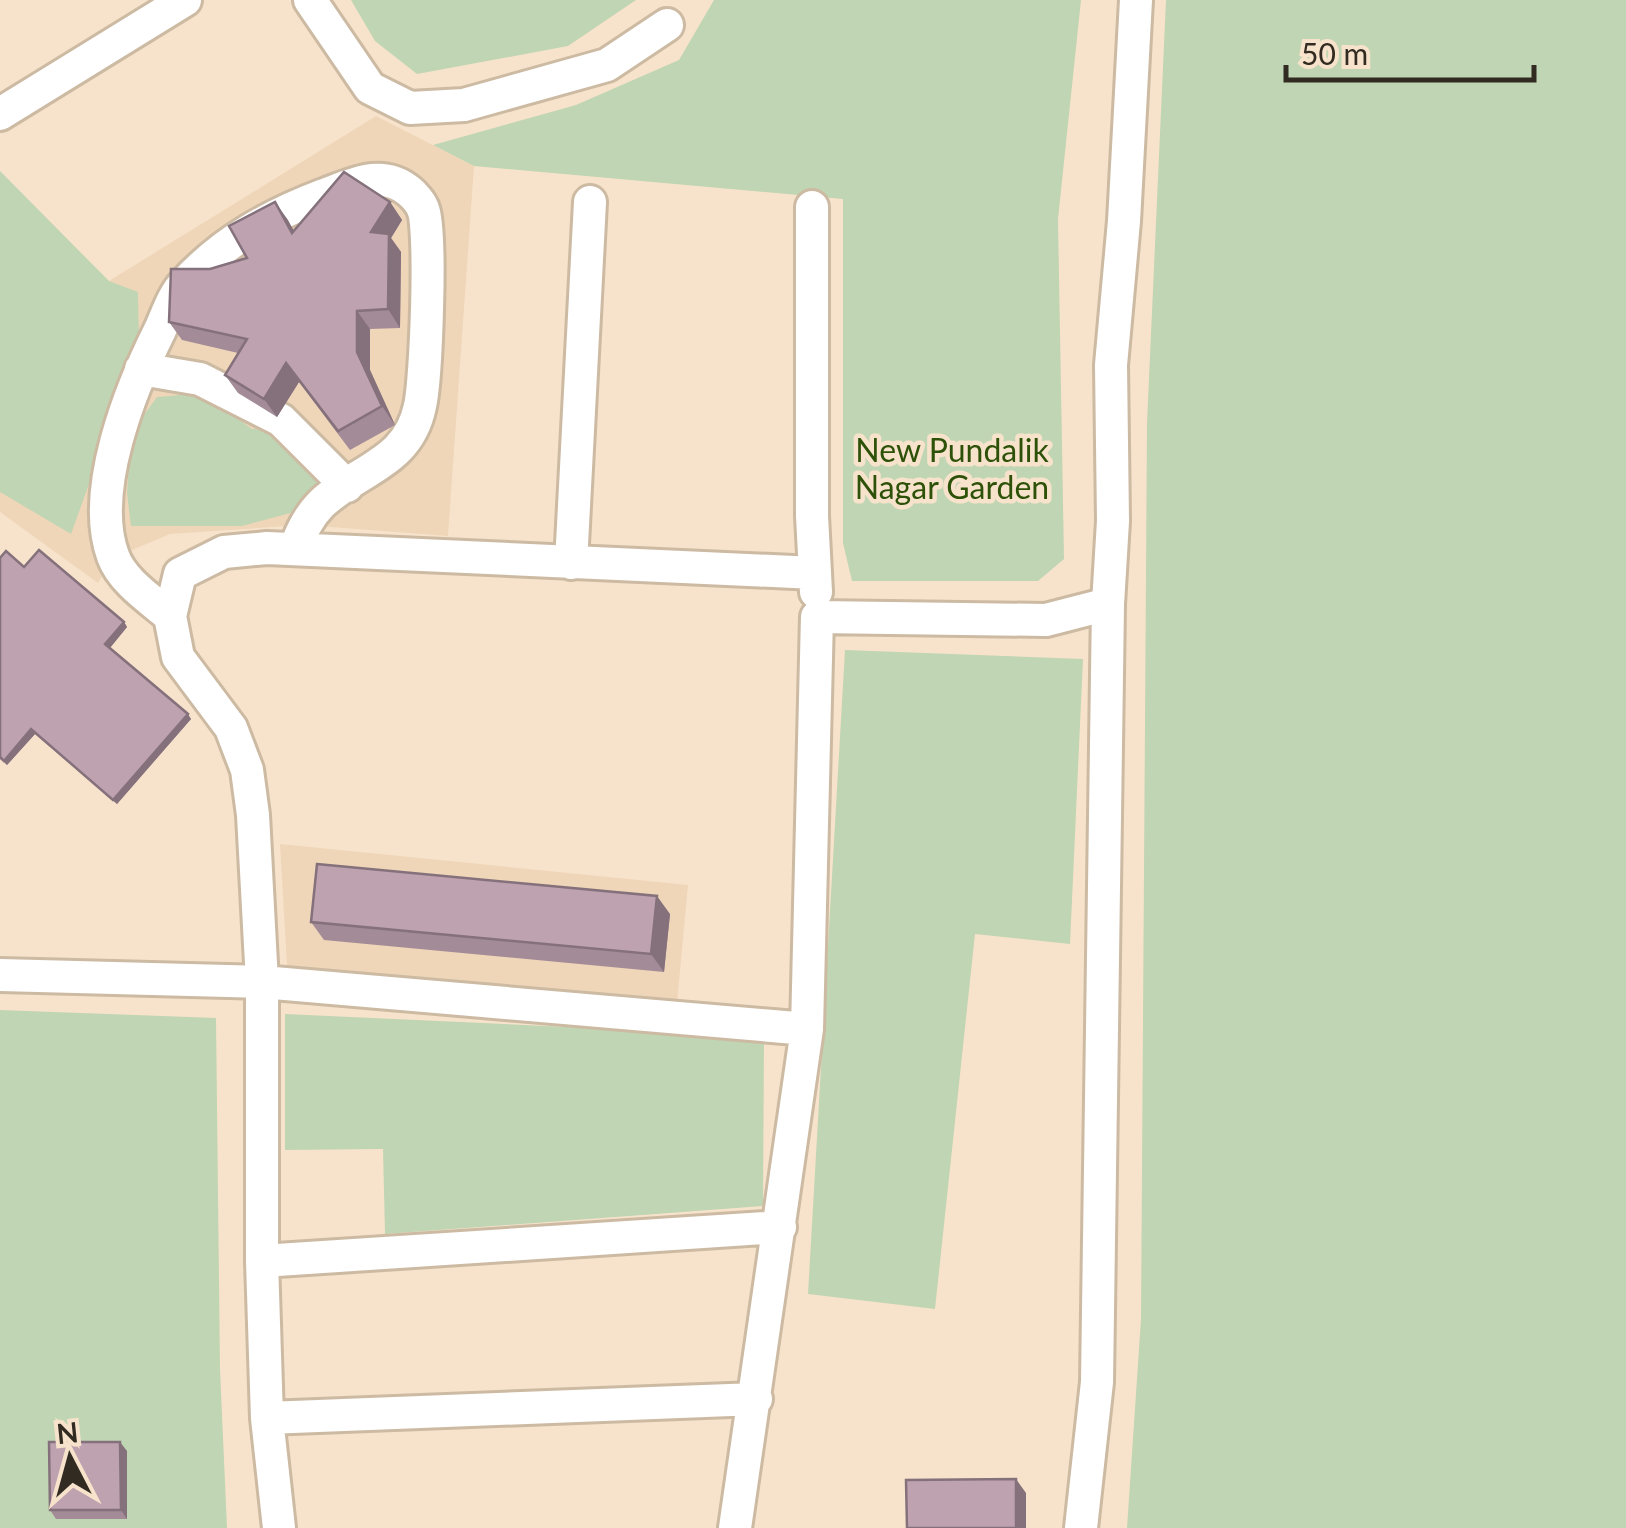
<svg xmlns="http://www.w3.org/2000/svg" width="1626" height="1528" viewBox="0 0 1626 1528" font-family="Lato,sans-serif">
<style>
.built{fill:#efd6b9}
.green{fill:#c0d5b3}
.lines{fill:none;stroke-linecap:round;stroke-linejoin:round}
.minor-casing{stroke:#cdbaa3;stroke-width:38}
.minor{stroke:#fff;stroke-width:32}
.wall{fill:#a38b97}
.shaded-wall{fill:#85717b}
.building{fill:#bea2b0;stroke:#85717b;stroke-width:2.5}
.labels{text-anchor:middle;stroke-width:9;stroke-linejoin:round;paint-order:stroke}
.park-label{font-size:32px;fill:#2d5108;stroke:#f7e3cb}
</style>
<rect width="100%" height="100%" fill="#f7e3cb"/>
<path class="built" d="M 376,116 L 474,166 L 448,536 L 304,525 L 170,534 L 113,558 L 98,583 L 0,512 L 0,356 L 109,281 Z
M 280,844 L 688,885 L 677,1003 L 287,966 Z"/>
<path class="green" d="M 351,0 L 636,0 L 568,46 L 417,74 L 375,41 Z
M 714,0 L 1081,0 L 1058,219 L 1064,559 L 1038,581 L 852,581 L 843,543 L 843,199 L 474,166 L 433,145 L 576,105 L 679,60 Z
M 1166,0 L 1626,0 L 1626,1528 L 1127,1528 L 1141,1319 L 1147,423 Z
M 0,171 L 109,281 L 138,292 L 139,345 L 71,534 L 0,492 Z
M 203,393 L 252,429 L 309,427 L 342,465 L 302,510 L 242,526 L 131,526 L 127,493 L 131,432 L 157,397 Z
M 845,650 L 1083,659 L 1070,944 L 975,934 L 935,1309 L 808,1294 Z
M 0,1010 L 216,1018 L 220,1369 L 227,1528 L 0,1528 Z
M 285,1014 L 764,1036 L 763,1206 L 385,1234 L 383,1149 L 285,1150 Z"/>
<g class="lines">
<g class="minor-casing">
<path id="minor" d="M 310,0 L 370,88 L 410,108 L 464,105 L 607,65 L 667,25
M 0,114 L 185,0
M 812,207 L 812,516 L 816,592
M 141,369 L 200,379 L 281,420 L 347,486
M 571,563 L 590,202
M 170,616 C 150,599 122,581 113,556 C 89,491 131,388 160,330 C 167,315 173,295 185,283 C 224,241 271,215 324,195 C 354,184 382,169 409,191 C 414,195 421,203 423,209 C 432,230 426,379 420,406 C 408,464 359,468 321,504 C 308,517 301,532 295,549
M 0,975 L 262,982 L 807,1029 L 817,617 L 1046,620 L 1108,604 L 1113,521 L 1111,365 L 1124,221 L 1136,0
M 262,1261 L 780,1227
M 267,1418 L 262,1261 L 262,982 L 253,815 L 247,770 L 231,728 L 178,657 L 170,616 L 180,574 L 224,552 L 267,548 L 815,573
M 279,1528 L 267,1418 L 756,1399
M 735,1528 L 807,1029
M 1081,1528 L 1097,1382 L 1108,604"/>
</g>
<use href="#minor" class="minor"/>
</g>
<path class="wall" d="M 275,202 L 294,231 L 390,202 L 402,220 L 391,238 L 401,252 L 400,328 L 370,329 L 370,370 L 395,425 L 350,450 L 299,382 L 277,417 L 238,393 L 225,375 L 238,353 L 182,340 L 169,322 L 210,269 L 247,258 Z
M 0,558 L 24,567 L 124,622 L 127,627 L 110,648 L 191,719 L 117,804 L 35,734 L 7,765 L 0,759 Z
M 670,914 L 664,972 L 324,940 L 311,922 Z
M 127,1451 L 127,1519 L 56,1519 L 50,1510 Z"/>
<path class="shaded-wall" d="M 275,202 L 288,220 L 305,252 L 292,233 Z
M 390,202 L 402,220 L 391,238 L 401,252 L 400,328 L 388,309 L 371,232 Z
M 357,311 L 370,329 L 370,370 L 395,425 L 382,406 L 357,352 Z
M 286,363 L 299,382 L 277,417 L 264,399 Z
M 124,622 L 127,627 L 109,649 L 105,644 Z
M 188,714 L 191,719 L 117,804 L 113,800 Z
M 31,729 L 35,734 L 7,765 L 4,761 Z
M 657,896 L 670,914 L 664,972 L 651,954 Z
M 120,1442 L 127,1451 L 127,1519 L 121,1510 Z
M 1016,1479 L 1026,1493 L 1026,1528 L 1016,1528 Z"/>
<path class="building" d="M 344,172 L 390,202 L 371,232 L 389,234 L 388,309 L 357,311 L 357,352 L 382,406 L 338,431 L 286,363 L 264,399 L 225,375 L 247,339 L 169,322 L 171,269 L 210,269 L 247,258 L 229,226 L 275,202 L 292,233 Z
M 39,550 L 124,622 L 105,644 L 188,714 L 113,800 L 31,729 L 4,761 L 0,757 L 0,558 L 6,551 L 24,567 Z
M 317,864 L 657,896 L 651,954 L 311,922 Z
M 49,1442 L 120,1442 L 121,1510 L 50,1510 Z
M 1016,1479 L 1016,1528 L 907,1528 L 906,1480 Z"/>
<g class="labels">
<g class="park-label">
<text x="952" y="462">New Pundalik<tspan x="952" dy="37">Nagar Garden</tspan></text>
</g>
</g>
<g transform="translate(70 1458) rotate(354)" stroke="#f7e3cb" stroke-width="8" paint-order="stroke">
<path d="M0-8L18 38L0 25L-18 38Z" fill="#322b21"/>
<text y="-15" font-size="28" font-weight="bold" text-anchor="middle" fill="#322b21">N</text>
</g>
<path d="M1286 65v15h248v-15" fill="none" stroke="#322b21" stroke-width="5"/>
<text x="1301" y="65" font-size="30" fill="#322b21" stroke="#f7e3cb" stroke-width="8" paint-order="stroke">50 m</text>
</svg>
